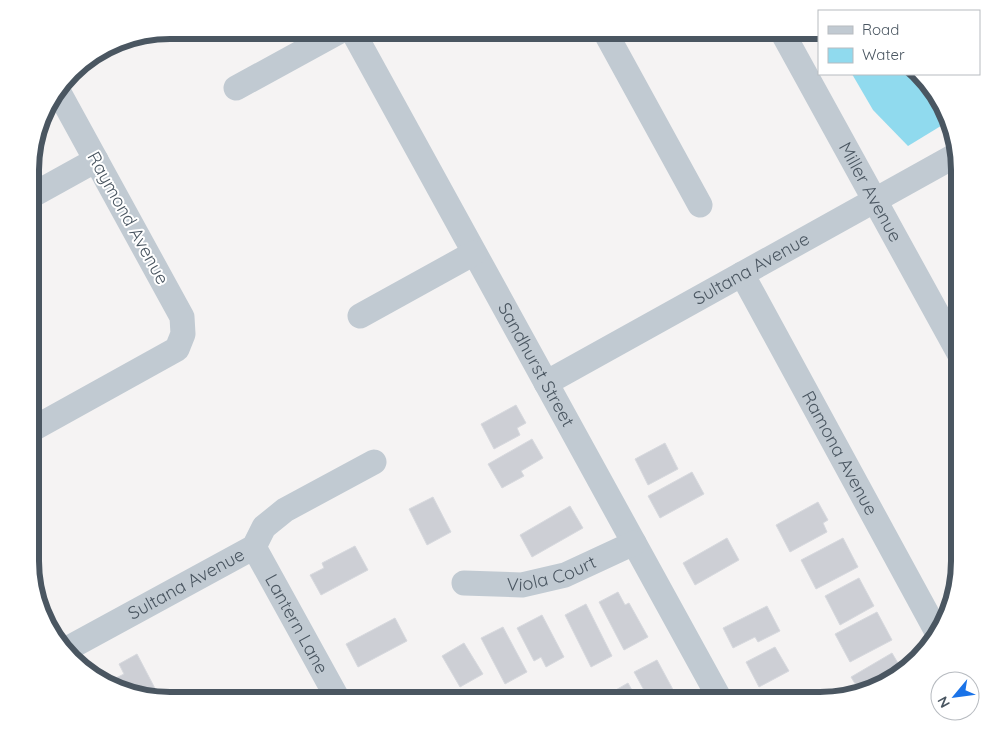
<svg xmlns="http://www.w3.org/2000/svg" width="990" height="731" viewBox="0 0 990 731" font-family="Quicksand,sans-serif">
<style>
.water{fill:#90daee}
.building{fill:#cdcfd5;stroke:#d7d9de}
.lines{fill:none;stroke-linecap:round;stroke-linejoin:round}
.minor{stroke:#c1cad2;stroke-width:25}
.labels{text-anchor:middle;stroke-width:4;stroke-linejoin:round;paint-order:stroke}
.street-label{font-size:18px;fill:#4a5661;stroke:#fff}
.rim{fill:none;stroke:#4a5661;stroke-width:6}
</style>
<rect width="100%" height="100%" fill="#f5f3f3"/>
<path class="water" d="M 852,74 L 918,74 L 945,108 L 949,121 L 908,146 L 873,110 Z"/>
<path class="building" d="M 516,405 L 526,423 L 517,428 L 520,435 L 494,449 L 481,424 Z
M 532,439 L 543,458 L 521,471 L 524,476 L 502,488 L 488,464 Z
M 665,443 L 678,469 L 648,485 L 635,459 Z
M 692,472 L 704,494 L 660,518 L 648,496 Z
M 433,497 L 451,532 L 427,545 L 409,509 Z
M 818,502 L 828,520 L 823,523 L 827,532 L 790,552 L 776,525 Z
M 570,506 L 583,528 L 532,557 L 520,535 Z
M 727,538 L 739,560 L 695,585 L 683,563 Z
M 843,538 L 858,567 L 816,589 L 801,560 Z
M 355,546 L 368,570 L 321,595 L 310,575 L 324,568 L 322,563 Z
M 859,578 L 874,606 L 840,625 L 825,596 Z
M 618,592 L 625,605 L 629,603 L 648,637 L 624,650 L 599,602 Z
M 586,604 L 612,656 L 591,667 L 565,615 Z
M 767,606 L 780,631 L 758,642 L 755,637 L 733,648 L 723,628 Z
M 877,612 L 892,640 L 850,662 L 835,634 Z
M 542,615 L 564,657 L 546,667 L 541,657 L 534,661 L 517,628 Z
M 395,618 L 407,641 L 358,667 L 346,644 Z
M 503,627 L 527,672 L 505,684 L 481,638 Z
M 464,643 L 483,674 L 460,687 L 442,656 Z
M 775,647 L 789,671 L 759,687 L 746,662 Z
M 892,653 L 902,670 L 882,687 L 860,692 L 851,677 Z
M 137,654 L 160,698 L 157,699 L 116,684 L 114,679 L 124,674 L 119,664 Z
M 657,660 L 677,697 L 672,700 L 673,701 L 650,701 L 634,672 Z
M 628,683 L 638,701 L 616,701 L 619,700 L 614,691 Z"/>
<g class="lines">
<g class="minor">
<path id="s1" d="M 352,30 L 721,701"/>
<path d="M 604,30 L 700,205"/>
<path id="s2" d="M 781,30 L 960,355"/>
<path d="M 236,88 L 342,30"/>
<path d="M 31,196 L 96,160"/>
<path id="s3" d="M 742,274 L 937,632"/>
<path d="M 360,316 L 474,253"/>
<path id="s4" d="M 546,383 L 958,154"/>
<path d="M 31,430 L 177,349 L 183,334 L 182,317 L 57,89"/>
<path id="s5" d="M 254,547 L 339,701"/>
<path id="s6" d="M 464,583 L 522,585 L 565,575 L 634,543"/>
<path id="s7" d="M 65,650 L 254,547 L 264,527 L 285,510 L 374,462"/>
</g>
</g>
<g class="labels">
<g class="street-label">
<text dy="6" stroke="none"><textPath href="#s2" startOffset="185">Miller Avenue</textPath></text>
<text transform="translate(128 218) rotate(61)" y="6">Raymond Avenue</text>
<text dy="6" stroke="none"><textPath href="#s4" startOffset="235">Sultana Avenue</textPath></text>
<text dy="6" stroke="none"><textPath href="#s1" startOffset="382">Sandhurst Street</textPath></text>
<text dy="6" stroke="none"><textPath href="#s3" startOffset="204">Ramona Avenue</textPath></text>
<text dy="6" stroke="none"><textPath href="#s6" startOffset="89">Viola Court</textPath></text>
<text dy="6" stroke="none"><textPath href="#s7" startOffset="138">Sultana Avenue</textPath></text>
<text dy="6" stroke="none"><textPath href="#s5" startOffset="88">Lantern Lane</textPath></text>
</g>
</g>
<path d="M0 0H990V731H0ZM170 39H820A131 131 0 0 1 951 170V561A131 131 0 0 1 820 692H170A131 131 0 0 1 39 561V170A131 131 0 0 1 170 39Z" fill="#fff" fill-rule="evenodd"/>
<path class="rim" d="M170 39H820A131 131 0 0 1 951 170V561A131 131 0 0 1 820 692H170A131 131 0 0 1 39 561V170A131 131 0 0 1 170 39Z"/>
<rect x="818" y="10" width="162" height="65" fill="#ffffff" stroke="#b7bbc0"/>
<rect x="828" y="26" width="25" height="8" fill="#c1cad2" stroke="#b7bbc0"/>
<text x="862" y="35" font-size="15" fill="#4a5661">Road</text>
<rect x="828" y="48" width="25" height="15" fill="#90daee" stroke="#b7bbc0"/>
<text x="862" y="60" font-size="15" fill="#4a5661">Water</text>
<g transform="translate(955 696) rotate(241)"><circle r="24" fill="#ffffff" stroke="#b7bbc0"/>
<path d="M0-4L9 19L0 12L-9 19Z" fill="#1a73e8"/>
<text y="-8" font-size="14" font-weight="bold" text-anchor="middle" fill="#4a5661">N</text>
</g>
</svg>
